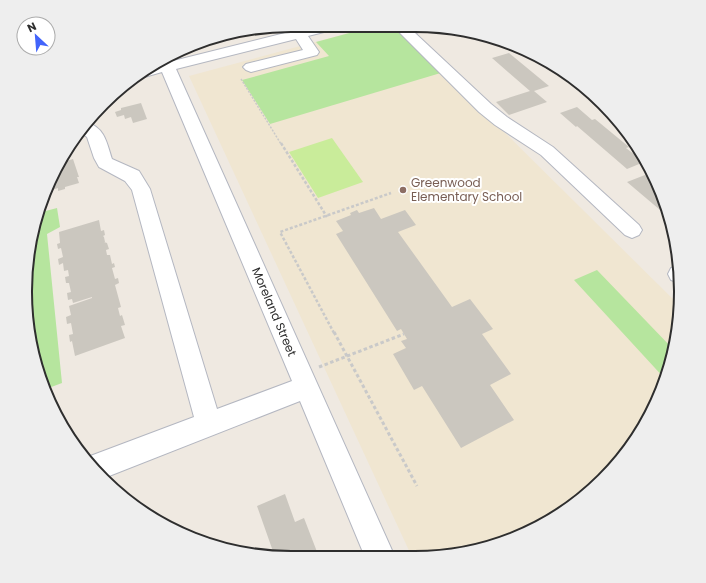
<svg xmlns="http://www.w3.org/2000/svg" width="706" height="583" viewBox="0 0 706 583" font-family="Poppins,sans-serif">
<style>
.education{fill:#f0e6d1}
.green{fill:#b6e59e}
.pitch{fill:#c9ec9a}
.building{fill:#cbc7bf}
.lines{fill:none;stroke-linecap:round;stroke-linejoin:round}
.minor-casing{stroke:#b4b7c1;stroke-width:2}
.path-far2{stroke:#c9c9c9;stroke-width:1.5;stroke-dasharray:2 1.5;stroke-linecap:butt}
.path-far1{stroke:#c9c9c9;stroke-width:2.5;stroke-dasharray:3 2;stroke-linecap:butt}
.path{stroke:#c9c9c9;stroke-width:3;stroke-dasharray:3.5 2.5;stroke-linecap:butt}
.minor{fill:#fff;fill-rule:evenodd}
.education-dot{fill:#8d6e63;stroke:#fff;stroke-width:1.5}
.labels{text-anchor:middle;stroke-width:4;stroke-linejoin:round;paint-order:stroke}
.education-label{font-size:12px;fill:#785e54;stroke:#fff;text-anchor:start}
.street-label{font-size:12px;fill:#2e2e2e;stroke:#fff}
.rim{fill:none;stroke:#2e2e2e;stroke-width:2}
</style>
<rect width="100%" height="100%" fill="#efe9e1"/>
<path class="education" d="M 378,25 L 396,25 L 679,305 L 679,327 L 667,377 L 645,425 L 615,467 L 577,503 L 532,531 L 483,549 L 432,557 L 412,557 L 189,76 Z"/>
<path class="green" d="M 379,25 L 396,25 L 444,72 L 270,124 L 242,80 L 329,56 L 316,42 Z
M 57,208 L 60,227 L 47,234 L 62,383 L 46,389 L 30,343 L 26,274 L 38,213 Z
M 597,270 L 673,349 L 666,380 L 574,280 Z"/>
<path class="pitch" d="M 332,138 L 363,182 L 318,198 L 289,152 Z"/>
<path class="building" d="M 509,53 L 549,86 L 534,91 L 547,102 L 509,115 L 496,102 L 530,91 L 492,58 Z
M 141,103 L 147,119 L 133,123 L 131,117 L 125,119 L 124,115 L 117,117 L 115,112 L 121,110 L 121,108 Z
M 577,107 L 592,120 L 595,119 L 629,147 L 626,148 L 644,162 L 627,169 L 577,126 L 576,127 L 560,113 Z
M 73,159 L 79,177 L 77,177 L 79,183 L 65,187 L 65,189 L 58,191 L 58,188 L 46,192 L 60,163 Z
M 645,175 L 658,186 L 669,214 L 666,215 L 627,182 Z
M 374,208 L 381,219 L 405,210 L 416,225 L 398,232 L 452,307 L 470,299 L 493,329 L 482,334 L 511,374 L 490,385 L 514,420 L 461,448 L 422,386 L 414,390 L 393,354 L 406,348 L 401,341 L 407,339 L 401,329 L 397,331 L 336,234 L 343,231 L 336,221 L 351,215 L 350,213 L 357,210 L 359,213 Z
M 99,220 L 101,231 L 104,230 L 105,235 L 103,236 L 104,237 L 105,242 L 104,242 L 107,243 L 109,249 L 106,250 L 107,255 L 110,255 L 112,264 L 114,263 L 115,267 L 112,268 L 115,279 L 118,278 L 119,283 L 115,285 L 121,307 L 118,308 L 120,316 L 122,315 L 125,325 L 121,326 L 125,338 L 75,356 L 72,341 L 70,342 L 69,335 L 73,334 L 71,323 L 67,324 L 66,317 L 71,315 L 69,306 L 92,298 L 92,297 L 73,303 L 72,299 L 68,300 L 67,293 L 71,292 L 69,283 L 66,283 L 65,277 L 69,276 L 68,270 L 64,271 L 63,263 L 59,265 L 58,259 L 63,257 L 61,248 L 58,249 L 57,244 L 60,243 L 59,232 Z
M 285,494 L 295,522 L 304,518 L 319,557 L 275,557 L 257,506 Z"/>
<g class="lines">
<g class="minor-casing">
<path id="minor" d="M 317,25 L 342,25 L 340,28 L 308,36 L 319,52 L 317,55 L 251,72 L 246,70 L 243,67 L 246,64 L 303,50 L 296,39 L 176,69 L 395,557 L 365,557 L 300,401 L 104,478 L 85,458 L 194,417 L 132,190 L 125,181 L 99,167 L 94,158 L 87,137 L 80,132 L 88,123 C 105,128 107,144 112,159 L 139,171 L 150,189 L 217,409 L 292,381 L 162,72 L 141,78 L 136,76 L 151,66 L 159,64 L 158,61 L 170,56 L 173,61 Z
M 392,25 L 431,26 L 429,29 L 415,33 L 491,104 L 507,117 L 553,147 L 639,225 L 642,230 L 639,235 L 632,238 L 625,235 L 541,155 L 495,125 L 479,112 Z
M 679,265 L 680,283 L 671,280 L 668,274 L 671,268 Z"/>
</g>
<path class="path-far2" d="M 241,79 L 281,144"/>
<path class="path-far1" d="M 281,143 L 327,217
M 334,333 L 280,232 L 391,193"/>
<path class="path" d="M 334,332 L 417,486
M 319,367 L 404,334"/>
<use href="#minor" class="minor"/>
</g>
<circle class="education-dot" cx="403" cy="190" r="4"/>
<g class="labels">
<g class="education-label">
<text x="411" y="187">Greenwood<tspan x="411" dy="14">Elementary School</tspan></text>
</g>
<g class="street-label">
<text transform="translate(274 312) rotate(67)" y="4">Moreland Street</text>
</g>
</g>
<path d="M0 0H706V583H0ZM291 32H415A259 259 0 0 1 674 291V292A259 259 0 0 1 415 551H291A259 259 0 0 1 32 292V291A259 259 0 0 1 291 32Z" fill="#eee" fill-rule="evenodd"/>
<path class="rim" d="M291 32H415A259 259 0 0 1 674 291V292A259 259 0 0 1 415 551H291A259 259 0 0 1 32 292V291A259 259 0 0 1 291 32Z"/>
<g transform="translate(36 36) rotate(334)"><circle r="19" fill="#ffffff" stroke="#ababab"/>
<path d="M0-3L7 15L0 10L-7 15Z" fill="#4264fb"/>
<text y="-6" font-size="11" font-weight="bold" text-anchor="middle" fill="#2e2e2e">N</text>
</g>
</svg>
